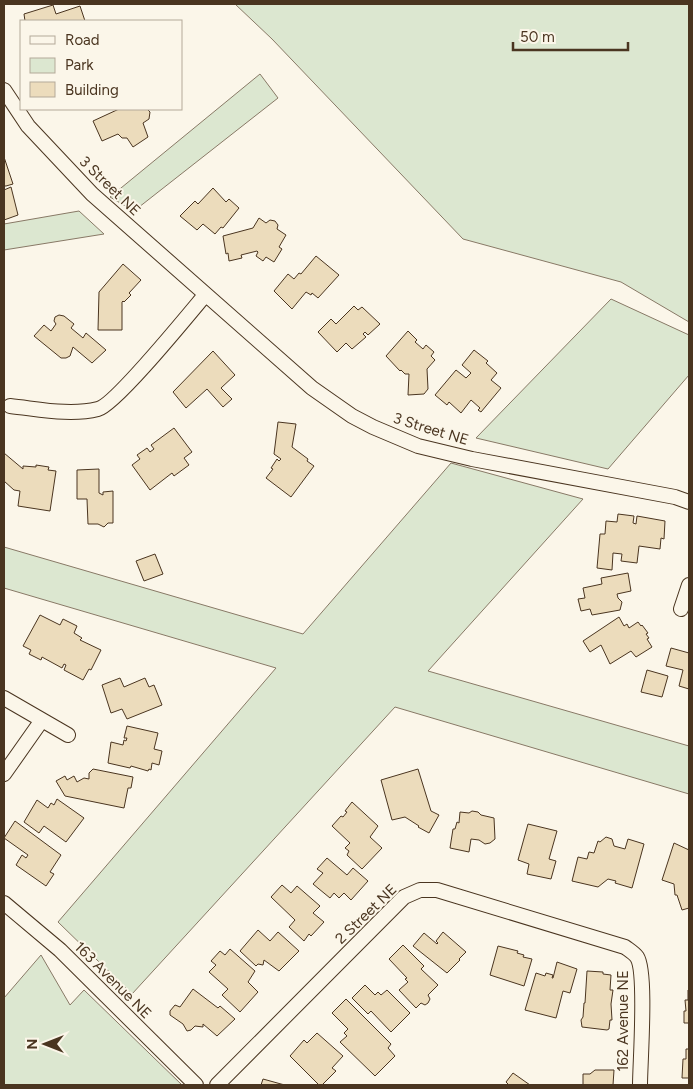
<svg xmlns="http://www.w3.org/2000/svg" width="693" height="1089" viewBox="0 0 693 1089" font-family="Figtree,sans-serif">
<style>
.green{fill:#dce7d0;stroke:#887966}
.building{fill:#ecdcbc;stroke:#4a3520}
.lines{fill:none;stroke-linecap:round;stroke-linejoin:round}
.minor-casing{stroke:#4a3520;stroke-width:16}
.minor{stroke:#fbf6e9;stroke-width:14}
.labels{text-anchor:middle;stroke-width:4;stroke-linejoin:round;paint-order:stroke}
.street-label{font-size:15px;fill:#4a3520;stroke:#fbf6e9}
</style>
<rect width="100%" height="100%" fill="#fbf6e9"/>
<path class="green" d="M 235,4 L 689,4 L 689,322 L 621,282 L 463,239 L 272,39 Z
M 260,74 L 278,98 L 134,211 L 110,197 Z
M 79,211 L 104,234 L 4,250 L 4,224 Z
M 611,299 L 689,335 L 689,375 L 608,469 L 476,438 Z
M 451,463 L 583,499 L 428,671 L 689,746 L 689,794 L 395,707 L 132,994 L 58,922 L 276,668 L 4,588 L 4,547 L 303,634 Z
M 41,955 L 70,1005 L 84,990 L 182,1085 L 4,1085 L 4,998 Z"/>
<path class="building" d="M 53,5 L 56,14 L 80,6 L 85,21 L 87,21 L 25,21 L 24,14 Z
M 119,109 L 147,109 L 150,112 L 149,119 L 143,123 L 148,137 L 133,147 L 127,138 L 122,138 L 118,134 L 102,141 L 93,121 Z
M 4,157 L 13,184 L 6,186 L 4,186 Z
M 11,187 L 18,215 L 4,220 L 4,190 Z
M 213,188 L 226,202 L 229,199 L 239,208 L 223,228 L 221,227 L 215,234 L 203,224 L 197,230 L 180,216 L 195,201 L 198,204 Z
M 259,218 L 266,223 L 270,220 L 275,221 L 278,225 L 277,229 L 286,235 L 279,247 L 282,249 L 274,262 L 266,257 L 263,261 L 256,256 L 258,252 L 257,251 L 241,255 L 242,258 L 229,261 L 228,253 L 226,254 L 223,236 L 253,228 Z
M 316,256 L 339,275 L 318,298 L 312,293 L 311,295 L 306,292 L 292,309 L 274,291 L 288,274 L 294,279 L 299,273 L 301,274 Z
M 123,264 L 141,280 L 129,293 L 131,295 L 124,302 L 123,301 L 122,302 L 122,330 L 98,330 L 99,292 Z
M 354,306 L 358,310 L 362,307 L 380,324 L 368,335 L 365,332 L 363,334 L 366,337 L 352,349 L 346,343 L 337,352 L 318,332 L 331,319 L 336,324 Z
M 59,315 L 64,316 L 74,324 L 71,328 L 83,338 L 86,333 L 106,350 L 92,363 L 73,347 L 70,356 L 66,358 L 61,358 L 34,336 L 44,325 L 51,331 L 56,324 L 54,321 L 55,317 Z
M 408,331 L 417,340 L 415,342 L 423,349 L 426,345 L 434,352 L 431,356 L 435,360 L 427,369 L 428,389 L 424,394 L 408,395 L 409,374 L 405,374 L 401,370 L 400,371 L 386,356 Z
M 474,350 L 488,361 L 486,363 L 497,373 L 491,380 L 501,388 L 481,412 L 478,410 L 480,408 L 471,400 L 461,413 L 449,402 L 447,405 L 435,395 L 456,370 L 466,378 L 471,373 L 462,365 Z
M 213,351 L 235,375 L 221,388 L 232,399 L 223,407 L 207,389 L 186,408 L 173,392 Z
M 278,422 L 296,424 L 292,447 L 308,459 L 307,461 L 314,466 L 291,497 L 266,478 L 273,469 L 271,468 L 277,459 L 279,461 L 281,459 L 274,454 Z
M 174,428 L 192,452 L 184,458 L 189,465 L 174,476 L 172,473 L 150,490 L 132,465 L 140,459 L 137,455 L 147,448 L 150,452 L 154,449 L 151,445 Z
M 4,453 L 23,469 L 23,466 L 36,467 L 36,465 L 49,467 L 48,470 L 56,471 L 50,511 L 18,506 L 20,491 L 14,490 L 4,481 Z
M 99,469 L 99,493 L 103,495 L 103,492 L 113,491 L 113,523 L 108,523 L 104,527 L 98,524 L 88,524 L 87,499 L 77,499 L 77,470 Z
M 618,514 L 634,516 L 633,523 L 636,524 L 637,516 L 665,521 L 664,539 L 661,538 L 660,549 L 639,546 L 637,563 L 621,561 L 622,554 L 613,553 L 612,570 L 597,568 L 600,534 L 605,534 L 606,521 L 617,522 Z
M 155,554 L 163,574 L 144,581 L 136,561 Z
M 628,573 L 631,591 L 617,594 L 618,598 L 622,602 L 620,610 L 592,615 L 590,609 L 581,611 L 578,599 L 585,598 L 583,588 L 602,584 L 601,578 Z
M 40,615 L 60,625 L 63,619 L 77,626 L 74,633 L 82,638 L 80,640 L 101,650 L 91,670 L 89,669 L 83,680 L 64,670 L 66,665 L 64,664 L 62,668 L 42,657 L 41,660 L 29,654 L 31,650 L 23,646 Z
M 619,617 L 624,626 L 627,624 L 629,628 L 638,622 L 641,626 L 642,625 L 648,633 L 646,634 L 649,638 L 647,639 L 652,647 L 636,657 L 631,651 L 610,664 L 601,645 L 590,652 L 583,641 Z
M 671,648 L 689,653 L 689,689 L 679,686 L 683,670 L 666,666 Z
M 647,670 L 668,676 L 662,697 L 641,692 Z
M 120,678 L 124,687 L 145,678 L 149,687 L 154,685 L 162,705 L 127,719 L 122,709 L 111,713 L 102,685 Z
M 127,726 L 158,733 L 154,749 L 162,751 L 159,765 L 152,763 L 151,770 L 149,769 L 148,771 L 131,766 L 130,768 L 108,763 L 111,742 L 123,745 L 124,740 L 126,741 L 127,738 L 124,738 Z
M 93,769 L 133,777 L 131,788 L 128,788 L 124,808 L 65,796 L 56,781 L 65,776 L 67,780 L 74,776 L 77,782 L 84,778 L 89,779 L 89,773 Z
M 418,769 L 431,811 L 439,815 L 429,833 L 418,827 L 419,826 L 405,817 L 392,820 L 381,780 Z
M 57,799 L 84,818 L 66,842 L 44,826 L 39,833 L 24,822 L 37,800 L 48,808 L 51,803 L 54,805 Z
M 352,802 L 378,826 L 370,837 L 382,848 L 362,869 L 347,855 L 349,851 L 345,848 L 350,843 L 332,826 L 341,816 L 343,817 L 347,812 L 345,811 Z
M 472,811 L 478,812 L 481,815 L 494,818 L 495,839 L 490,843 L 485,844 L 479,840 L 471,839 L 469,852 L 450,848 L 453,829 L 455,829 L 457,822 L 459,823 L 460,812 L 469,813 Z
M 15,821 L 61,855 L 50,872 L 54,874 L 46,886 L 16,865 L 22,855 L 26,858 L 28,855 L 4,838 Z
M 528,824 L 557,831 L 549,859 L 556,861 L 551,879 L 527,874 L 529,864 L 518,860 Z
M 606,837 L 612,839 L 614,846 L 625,849 L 628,839 L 644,844 L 632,888 L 615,883 L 616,881 L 608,879 L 598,887 L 572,881 L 578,857 L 587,859 L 589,852 L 594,853 L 598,841 L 600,842 Z
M 674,843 L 689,850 L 689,908 L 682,910 L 677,895 L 675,895 L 674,884 L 662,880 Z
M 327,858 L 347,875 L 353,868 L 368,881 L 351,900 L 344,893 L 339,898 L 334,893 L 330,898 L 313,884 L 323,873 L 317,869 Z
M 282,885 L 291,893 L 297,886 L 320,906 L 313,913 L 324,922 L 311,936 L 309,934 L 304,941 L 289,927 L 295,920 L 271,897 Z
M 258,930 L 270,941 L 278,932 L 299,951 L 279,971 L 264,960 L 263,965 L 258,964 L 256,966 L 240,951 Z
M 443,932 L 466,952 L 459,959 L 460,960 L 447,973 L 413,946 L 424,933 L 437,944 L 438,943 L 436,941 Z
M 403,945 L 424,966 L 421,969 L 438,985 L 428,995 L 430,999 L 428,1003 L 425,1005 L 421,1003 L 416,1008 L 399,990 L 408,982 L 405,979 L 407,978 L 389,959 Z
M 498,946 L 518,951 L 517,953 L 524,955 L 523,957 L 532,959 L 524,986 L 490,975 Z
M 230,949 L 255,971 L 248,982 L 258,992 L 240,1012 L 222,995 L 228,989 L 209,972 L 216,965 L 211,961 L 220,951 L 225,955 Z
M 557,962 L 577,969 L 570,993 L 563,991 L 556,1018 L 525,1010 L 536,973 L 545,976 L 546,973 L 553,975 L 552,978 L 553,978 Z
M 587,971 L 603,972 L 603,974 L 611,975 L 610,990 L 613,990 L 611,1004 L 612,1020 L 610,1020 L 609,1029 L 607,1030 L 582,1027 L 581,1020 L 583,1017 L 584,1003 L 585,1003 Z
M 365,985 L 375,995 L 378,992 L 381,995 L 387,990 L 410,1013 L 391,1032 L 371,1011 L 368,1014 L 352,998 Z
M 193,989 L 218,1008 L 220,1006 L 235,1019 L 217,1036 L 203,1024 L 203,1027 L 195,1026 L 191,1030 L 187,1031 L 183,1024 L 170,1015 L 170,1011 L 175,1005 L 180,1007 Z
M 688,990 L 689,990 L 689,1023 L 684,1023 L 684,1011 L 686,1011 L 685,1000 L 688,1000 Z
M 346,999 L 391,1044 L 388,1048 L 395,1056 L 375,1076 L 340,1042 L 347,1036 L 344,1033 L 348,1029 L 332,1013 Z
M 317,1033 L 343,1056 L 332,1068 L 336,1071 L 322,1085 L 319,1085 L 290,1056 L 304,1040 L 307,1043 Z
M 686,1049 L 689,1049 L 689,1078 L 682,1078 L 683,1059 L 686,1059 Z
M 595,1070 L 614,1070 L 613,1085 L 583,1085 L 583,1074 L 590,1074 Z
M 513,1073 L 530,1085 L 506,1085 L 508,1084 L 506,1082 Z
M 263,1079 L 281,1084 L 285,1085 L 261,1085 Z"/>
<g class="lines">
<g class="minor-casing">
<path id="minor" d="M 4,90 L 28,126 L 92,194 L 312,388 L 352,416 L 373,427 L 418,446 L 472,459 L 675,497 L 689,502
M 10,406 C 39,409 70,416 98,409 C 115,405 189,314 205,295
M 681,609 L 689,585
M 4,698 L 68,735
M 4,774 L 42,720
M 4,903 L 60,950 L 196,1085
M 217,1085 L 404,897 L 420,890 L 437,890 L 625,947 C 629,950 634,953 637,957 C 647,972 640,1063 640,1085"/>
</g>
<use href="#minor" class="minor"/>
</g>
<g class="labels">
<g class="street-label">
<text transform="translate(110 186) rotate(44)" y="5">3 Street NE</text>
<text transform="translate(431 429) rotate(17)" y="5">3 Street NE</text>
<text transform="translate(366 914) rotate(-44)" y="5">2 Street NE</text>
<text transform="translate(113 980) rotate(45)" y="5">163 Avenue NE</text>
<text transform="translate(623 1021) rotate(-90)" y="5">162 Avenue NE</text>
</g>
</g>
<rect width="693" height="1089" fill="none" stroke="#4a3520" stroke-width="10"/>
<rect x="20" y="20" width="162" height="90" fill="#fbf6e9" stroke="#b4a999"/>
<rect x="30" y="36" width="25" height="8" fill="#fbf6e9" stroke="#b4a999"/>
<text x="65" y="45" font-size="15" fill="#4a3520">Road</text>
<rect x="30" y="58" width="25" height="15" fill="#dce7d0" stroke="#b4a999"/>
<text x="65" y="70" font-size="15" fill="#4a3520">Park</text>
<rect x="30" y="82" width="25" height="15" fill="#ecdcbc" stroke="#b4a999"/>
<text x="65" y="95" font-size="15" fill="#4a3520">Building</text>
<g transform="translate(45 1044) rotate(270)" stroke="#fbf6e9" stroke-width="4" paint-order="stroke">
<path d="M0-4L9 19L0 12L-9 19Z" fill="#4a3520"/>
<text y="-8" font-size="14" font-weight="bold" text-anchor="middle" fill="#4a3520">N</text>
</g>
<path d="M513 42v8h115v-8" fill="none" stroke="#4a3520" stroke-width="2.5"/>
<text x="520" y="42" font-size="15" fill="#4a3520" stroke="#fbf6e9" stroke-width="4" paint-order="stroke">50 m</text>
</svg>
